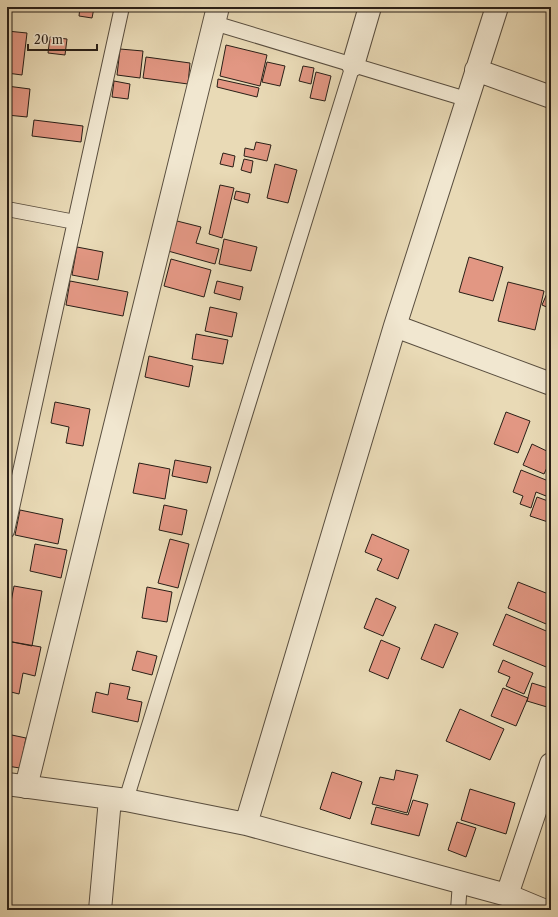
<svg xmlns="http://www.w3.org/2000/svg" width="558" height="917" viewBox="0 0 558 917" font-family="'Libre Caslon Text',serif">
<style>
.building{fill:#e29783;stroke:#291f17}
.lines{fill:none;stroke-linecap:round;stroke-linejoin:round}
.lane-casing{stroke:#594e3f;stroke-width:16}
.street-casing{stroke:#594e3f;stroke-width:24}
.lane{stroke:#f1e7d0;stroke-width:14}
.street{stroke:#f1e7d0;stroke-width:22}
</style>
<rect width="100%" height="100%" fill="#e9dab6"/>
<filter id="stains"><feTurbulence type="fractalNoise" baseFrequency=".005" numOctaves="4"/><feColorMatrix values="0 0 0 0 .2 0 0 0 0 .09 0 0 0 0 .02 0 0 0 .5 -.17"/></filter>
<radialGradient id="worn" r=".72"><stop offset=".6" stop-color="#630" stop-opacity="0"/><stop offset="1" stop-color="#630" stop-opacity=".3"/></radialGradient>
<path class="building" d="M 80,7 L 94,8 L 92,18 L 79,16 Z
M 7,31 L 27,33 L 22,75 L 7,73 Z
M 50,37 L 67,39 L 65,55 L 48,53 Z
M 226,45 L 267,55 L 260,86 L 220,76 Z
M 120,49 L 143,51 L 140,78 L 117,75 Z
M 146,57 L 190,63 L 188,84 L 143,78 Z
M 267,62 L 285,66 L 280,86 L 262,82 Z
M 303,66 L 314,68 L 311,84 L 299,81 Z
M 316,72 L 331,76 L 325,101 L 310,98 Z
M 218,79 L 259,88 L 257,97 L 217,87 Z
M 114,81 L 130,84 L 128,99 L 112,97 Z
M 7,86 L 30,89 L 27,117 L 7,115 Z
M 34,120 L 83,126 L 81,142 L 32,136 Z
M 256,142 L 271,145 L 267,161 L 244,156 L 245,148 L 254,150 Z
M 223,153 L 235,156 L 233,167 L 220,164 Z
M 244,159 L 253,161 L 251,173 L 241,170 Z
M 275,164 L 297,170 L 288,203 L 267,198 Z
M 220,185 L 234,188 L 222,238 L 209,234 Z
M 236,191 L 250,194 L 248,203 L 234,199 Z
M 177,221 L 201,227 L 196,243 L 219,249 L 215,264 L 168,251 Z
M 224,239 L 257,247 L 251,271 L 219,264 Z
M 77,247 L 103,252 L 98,280 L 72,275 Z
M 469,257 L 503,267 L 493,301 L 459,292 Z
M 171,259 L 211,270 L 204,297 L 164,286 Z
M 70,281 L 128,292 L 123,316 L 66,305 Z
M 217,281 L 243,287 L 240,300 L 214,293 Z
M 508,282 L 544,291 L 535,330 L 498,321 Z
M 551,284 L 551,309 L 542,305 Z
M 210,307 L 237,313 L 232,337 L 205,331 Z
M 196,334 L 228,340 L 223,364 L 192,359 Z
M 149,356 L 193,366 L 189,387 L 145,377 Z
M 55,402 L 90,409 L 83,446 L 66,443 L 69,427 L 51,423 Z
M 506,412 L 530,421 L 518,453 L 494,444 Z
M 532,444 L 551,453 L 551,459 L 544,474 L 523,465 Z
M 175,460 L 211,467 L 207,483 L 172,476 Z
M 139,463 L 170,469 L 165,499 L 133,493 Z
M 521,470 L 551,482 L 546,496 L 536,492 L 531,508 L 520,504 L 523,496 L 513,492 Z
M 551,492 L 551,523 L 530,516 L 537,497 L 548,501 Z
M 164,505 L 187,510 L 182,535 L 159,530 Z
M 20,510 L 63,519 L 58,544 L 15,535 Z
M 372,534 L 409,550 L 398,579 L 377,570 L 382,559 L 365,552 Z
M 170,539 L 189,544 L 178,588 L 158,583 Z
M 35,544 L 67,550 L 61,578 L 30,571 Z
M 518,582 L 551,595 L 551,626 L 508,608 Z
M 14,586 L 42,591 L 32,646 L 7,641 L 7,623 Z
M 147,587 L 172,592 L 167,622 L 142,618 Z
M 376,598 L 396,607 L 383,636 L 364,628 Z
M 506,614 L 551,633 L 551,669 L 493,645 Z
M 435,624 L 458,633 L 443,668 L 421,659 Z
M 381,640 L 400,648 L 388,679 L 369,671 Z
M 7,641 L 41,647 L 35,676 L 23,673 L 19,694 L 7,691 Z
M 137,651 L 157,656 L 152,675 L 132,670 Z
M 503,660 L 533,673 L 524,694 L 506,686 L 510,677 L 498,672 Z
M 110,683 L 130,687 L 127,699 L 142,702 L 138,722 L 92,712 L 96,692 L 108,695 Z
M 532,683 L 551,689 L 551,694 L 547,707 L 527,701 Z
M 503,688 L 528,698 L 516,726 L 491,716 Z
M 460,709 L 504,729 L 490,760 L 446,741 Z
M 7,734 L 26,738 L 20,768 L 7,766 Z
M 396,770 L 418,775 L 407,813 L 372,804 L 380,777 L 394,780 Z
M 332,772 L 362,782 L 350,819 L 320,809 Z
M 470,789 L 515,803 L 506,834 L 461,820 Z
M 413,800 L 428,804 L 419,836 L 371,824 L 376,807 L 408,815 Z
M 457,822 L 476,828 L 466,857 L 448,850 Z"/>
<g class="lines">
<g class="lane-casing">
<path id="lane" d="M 214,23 L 466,99
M 7,209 L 75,222
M 7,531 L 122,7
M 126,800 L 353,65
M 458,910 L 460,882"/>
</g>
<g class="street-casing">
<path id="street" d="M 353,65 L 370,7
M 476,70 L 551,97
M 395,326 L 551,384
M 7,784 L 126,800 L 246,824 L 507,895 L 543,910
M 26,787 L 218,7
M 246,824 L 395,326 L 497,7
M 507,895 L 551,764
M 100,910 L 110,799"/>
</g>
<use href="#lane" class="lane"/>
<use href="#street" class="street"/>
</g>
<rect width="558" height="917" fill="none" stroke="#e9dab6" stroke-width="24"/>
<rect x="8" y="8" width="542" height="901" fill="none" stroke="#291f17" stroke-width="2"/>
<rect x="12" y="12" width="534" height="893" fill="none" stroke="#291f17"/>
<path d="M28 44v6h69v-6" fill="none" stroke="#291f17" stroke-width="2"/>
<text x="34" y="44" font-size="12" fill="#291f17" stroke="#f1e7d0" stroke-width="3" paint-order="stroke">20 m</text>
<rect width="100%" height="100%" filter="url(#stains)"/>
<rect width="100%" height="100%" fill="url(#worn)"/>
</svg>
